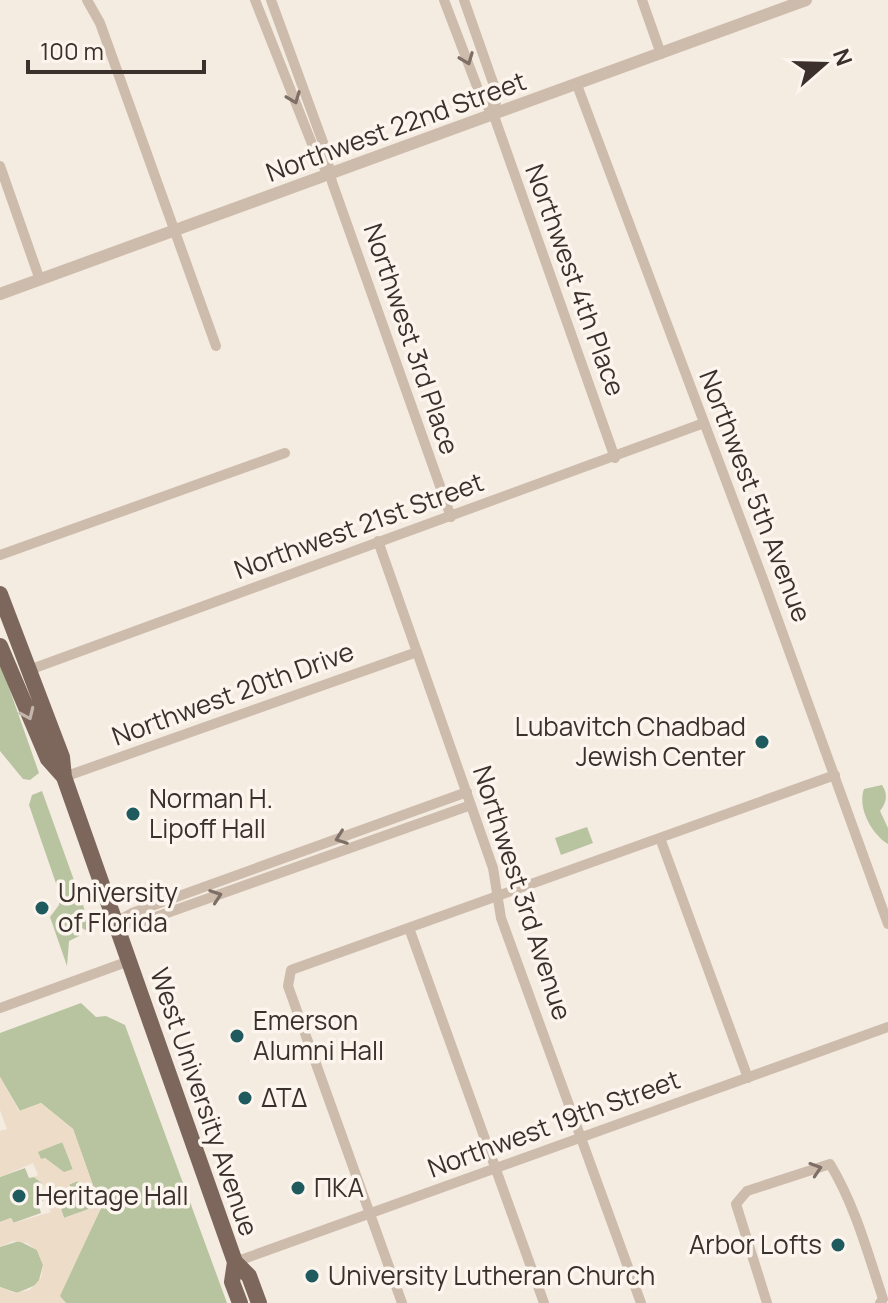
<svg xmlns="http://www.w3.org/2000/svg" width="888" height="1303" viewBox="0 0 888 1303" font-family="Manrope,sans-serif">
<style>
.green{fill:#b8c4a0}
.plaza{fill:#ecdcc8;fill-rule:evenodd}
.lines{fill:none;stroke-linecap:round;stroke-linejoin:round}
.minor{stroke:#cdbbac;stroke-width:10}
.tertiary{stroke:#cdbbac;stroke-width:12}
.primary{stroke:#7d675c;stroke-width:16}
.oneway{stroke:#7d6f65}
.oneway2{stroke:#c2b5ac}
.poi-dot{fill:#1f5a5e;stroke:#fbf5ee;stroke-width:3}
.labels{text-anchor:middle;stroke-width:7;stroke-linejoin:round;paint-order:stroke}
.street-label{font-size:26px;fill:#3b302b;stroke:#fbf5ee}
.poi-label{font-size:26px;fill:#3b302b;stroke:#fbf5ee;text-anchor:start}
</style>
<rect width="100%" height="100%" fill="#f4ebe1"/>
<path class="green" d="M 0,662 L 39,773 L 30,780 L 23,779 L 0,751 Z
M 882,785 C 888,794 887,802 880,811 L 888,828 L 888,844 C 872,834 857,808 864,789 Z
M 42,791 L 90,925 L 87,931 L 82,928 L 79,936 L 69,941 L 67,966 L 50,917 L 59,905 L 59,892 L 29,805 L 32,795 Z
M 587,827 L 593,843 L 561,855 L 555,838 Z
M 81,1003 L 96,1017 L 106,1016 L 125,1025 L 227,1303 L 66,1303 L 59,1296 L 101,1208 L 73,1129 L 41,1103 L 20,1111 L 0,1077 L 0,1033 Z
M 63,1142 L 73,1170 L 64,1173 L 45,1158 L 41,1160 L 37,1151 Z
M 25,1168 L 29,1178 L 34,1177 L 42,1183 L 43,1201 L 38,1203 L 41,1213 L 13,1223 L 11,1218 L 0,1222 L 0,1177 Z
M 78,1181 L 89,1209 L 64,1218 L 61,1209 L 65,1207 L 70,1184 Z
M 19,1241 L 37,1250 L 43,1265 L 38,1284 L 17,1293 L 0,1287 L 0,1247 Z"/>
<path class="plaza" d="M 0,1077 L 19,1111 L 41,1103 L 73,1129 L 101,1208 L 60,1296 L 66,1303 L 0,1303 L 0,1287 L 14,1293 L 30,1290 L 41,1278 L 43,1265 L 37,1250 L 27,1243 L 13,1241 L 0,1247 L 0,1222 L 11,1218 L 14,1223 L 51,1212 L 41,1195 L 45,1190 L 43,1184 L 34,1177 L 38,1175 L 33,1163 L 0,1177 L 0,1131 L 7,1129 L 0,1110 ZM 62,1142 L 73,1169 L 64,1172 L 45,1158 L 41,1159 L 38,1152 ZM 78,1181 L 89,1209 L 64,1218 L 61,1209 L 65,1207 L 70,1184 Z"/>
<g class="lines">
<path class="minor" d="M 87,0 L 100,23 L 216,346
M 255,0 L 316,154 L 326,170
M 271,0 L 325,148 L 332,182 L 451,517
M 444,0 L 481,97 L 494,116 L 615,458
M 464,0 L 497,94 L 494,116
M 642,0 L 661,54
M 577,85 L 763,579 L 888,924
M 0,166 L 40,280
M 378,541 L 493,868 L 501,918 L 641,1303
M 0,555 L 285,453
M 29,670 L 704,423
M 64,777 L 417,652
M 660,838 L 748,1078
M 115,922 L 136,924 L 471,805
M 116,922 L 132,913 L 467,792
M 409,928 L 544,1303
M 0,1008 L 129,961
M 235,1262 L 888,1027
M 402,1303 L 288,986 L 291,970 L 835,775
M 767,1303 L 736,1204 L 747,1191 L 830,1164 C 855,1205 868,1254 883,1299 L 880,1303"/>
<path class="tertiary" d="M 0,294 L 806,0"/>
<path class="primary" d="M 0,594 L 62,757 L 64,777 L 235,1262 L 249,1276 L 259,1303
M 0,646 L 48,759 L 64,777
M 235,1262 L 232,1282 L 240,1303"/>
</g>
<defs><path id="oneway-chevron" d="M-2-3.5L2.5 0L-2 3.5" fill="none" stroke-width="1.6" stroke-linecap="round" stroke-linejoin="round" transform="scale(2)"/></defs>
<g class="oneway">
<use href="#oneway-chevron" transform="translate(467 59) rotate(69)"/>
<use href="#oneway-chevron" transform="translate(294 98) rotate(69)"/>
<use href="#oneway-chevron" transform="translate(341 838) rotate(160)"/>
<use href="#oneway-chevron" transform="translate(216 896) rotate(-19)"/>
<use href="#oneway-chevron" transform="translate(816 1169) rotate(-18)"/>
</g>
<use class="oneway2" href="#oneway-chevron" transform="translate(28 714) rotate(66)"/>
<g class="poi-dot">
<circle cx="762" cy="742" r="8"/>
<circle cx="133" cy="814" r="8"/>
<circle cx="42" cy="908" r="8"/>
<circle cx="237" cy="1036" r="8"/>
<circle cx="245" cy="1098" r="8"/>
<circle cx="298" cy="1188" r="8"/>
<circle cx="19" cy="1196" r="8"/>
<circle cx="838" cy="1245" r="8"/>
<circle cx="312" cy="1276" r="8"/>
</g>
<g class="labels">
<g class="street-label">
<text transform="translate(396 127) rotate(-20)" y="9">Northwest 22nd Street</text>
<text transform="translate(575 280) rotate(70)" y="9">Northwest 4th Place</text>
<text transform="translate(411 339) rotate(71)" y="9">Northwest 3rd Place</text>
<text transform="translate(755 496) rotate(69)" y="9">Northwest 5th Avenue</text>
<text transform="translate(359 526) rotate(-20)" y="9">Northwest 21st Street</text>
<text transform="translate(233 694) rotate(-20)" y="9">Northwest 20th Drive</text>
<text transform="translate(522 893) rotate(72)" y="9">Northwest 3rd Avenue</text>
<text transform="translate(204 1102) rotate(71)" y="9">West University Avenue</text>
<text transform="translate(554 1124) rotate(-20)" y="9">Northwest 19th Street</text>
</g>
<g class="poi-label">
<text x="746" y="736" text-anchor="end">Lubavitch Chadbad<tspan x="746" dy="30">Jewish Center</tspan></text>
<text x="149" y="808">Norman H.<tspan x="149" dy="30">Lipoff Hall</tspan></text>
<text x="58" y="902">University<tspan x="58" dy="30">of Florida</tspan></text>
<text x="253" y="1030">Emerson<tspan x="253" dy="30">Alumni Hall</tspan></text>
<text x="261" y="1107">ΔΤΔ</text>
<text x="314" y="1197">ΠΚΑ</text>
<text x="35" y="1205">Heritage Hall</text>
<text x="822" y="1254" text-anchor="end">Arbor Lofts</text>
<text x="328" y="1285">University Lutheran Church</text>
</g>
</g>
<g transform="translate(824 64) rotate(70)" stroke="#fbf5ee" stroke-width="6" paint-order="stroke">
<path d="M0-6L14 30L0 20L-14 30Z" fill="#3b302b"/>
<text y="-12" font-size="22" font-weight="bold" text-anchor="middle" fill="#3b302b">N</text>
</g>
<path d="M28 60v12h176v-12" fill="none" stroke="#3b302b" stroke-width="4"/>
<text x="40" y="60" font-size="24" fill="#3b302b" stroke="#fbf5ee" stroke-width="6" paint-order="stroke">100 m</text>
</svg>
